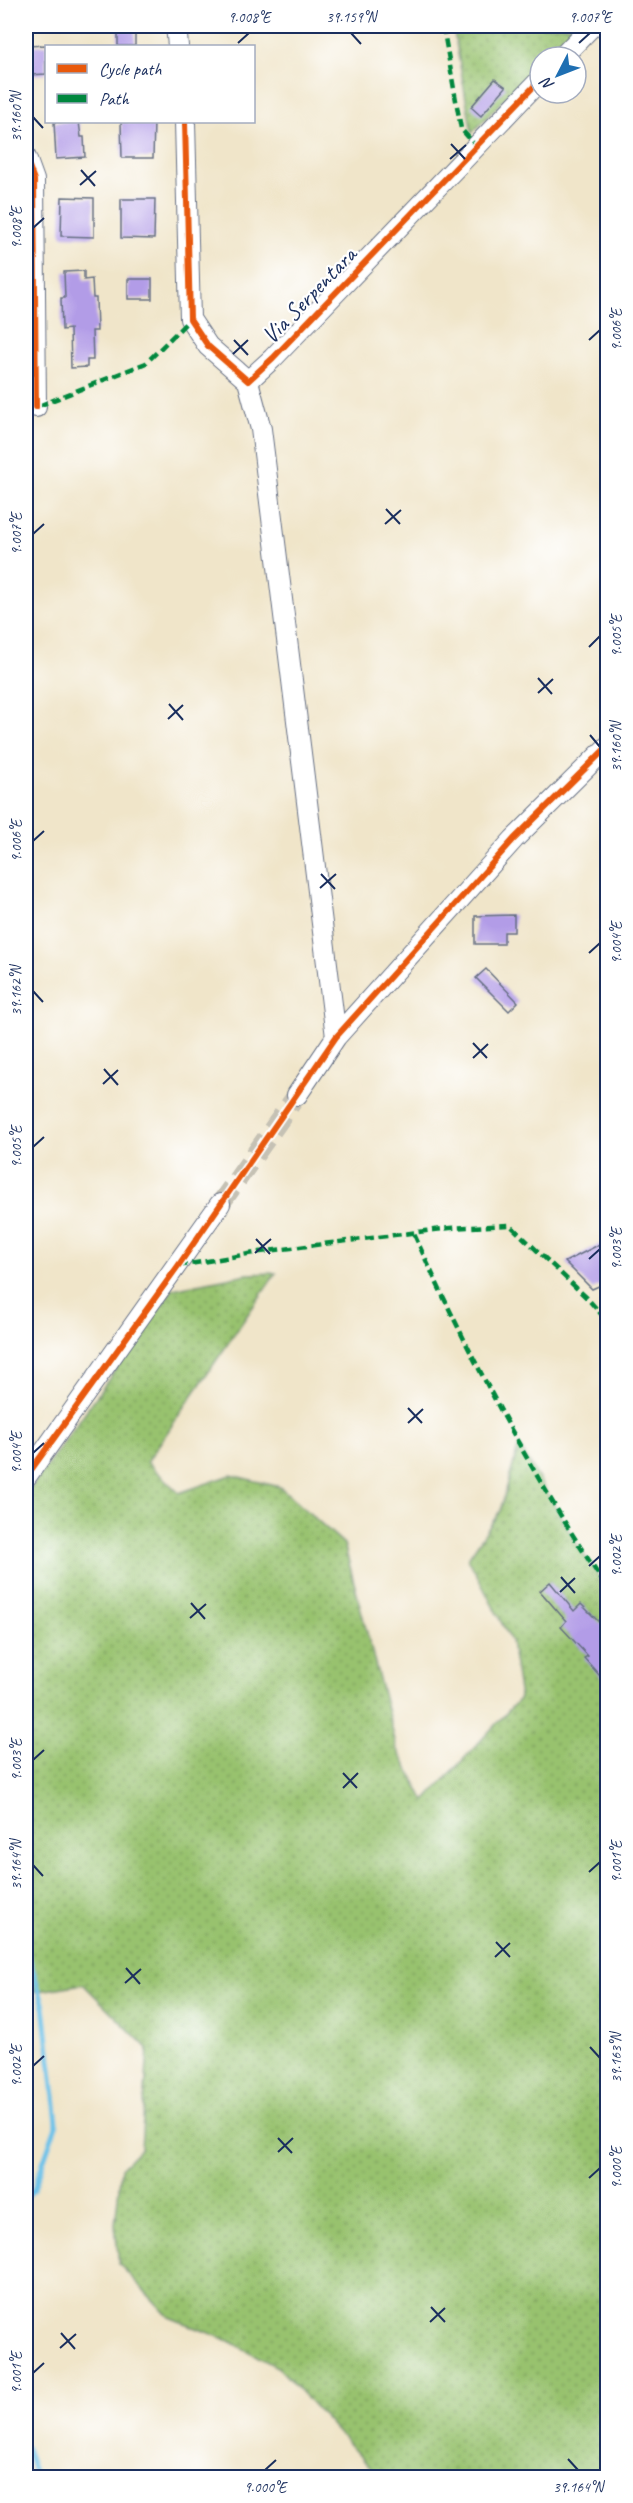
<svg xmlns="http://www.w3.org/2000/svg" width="633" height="2503" viewBox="0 0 633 2503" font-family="Caveat,sans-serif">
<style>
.grass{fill:url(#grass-dots);stroke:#5a7866;stroke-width:1.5}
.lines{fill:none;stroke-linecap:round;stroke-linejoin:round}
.stream{stroke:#6cc2e9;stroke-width:5}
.building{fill:#b29ce7}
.street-tunnel{stroke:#c5c1b4;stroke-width:20;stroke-dasharray:20 10;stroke-linecap:butt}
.street-casing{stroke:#666f83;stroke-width:22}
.street{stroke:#fff;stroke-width:20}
.quiet{stroke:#00873e;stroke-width:4.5;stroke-dasharray:9 4.5;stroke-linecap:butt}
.cycleway-casing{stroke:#fff;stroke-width:10}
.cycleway{stroke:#e8590c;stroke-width:6}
.ticks{fill:none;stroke:#1b2f5e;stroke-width:2}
.labels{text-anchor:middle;stroke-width:4.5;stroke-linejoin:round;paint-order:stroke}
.street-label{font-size:24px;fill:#1b2f5e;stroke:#fff}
.neatline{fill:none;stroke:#1b2f5e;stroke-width:2}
.ticks-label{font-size:15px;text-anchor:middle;fill:#1b2f5e}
</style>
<defs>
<pattern id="grass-dots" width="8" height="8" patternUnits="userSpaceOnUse" patternTransform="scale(1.5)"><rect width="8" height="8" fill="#98c26e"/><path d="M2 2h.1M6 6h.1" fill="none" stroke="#7b9e5e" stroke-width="1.8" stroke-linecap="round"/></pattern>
</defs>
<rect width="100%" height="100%" fill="#fff"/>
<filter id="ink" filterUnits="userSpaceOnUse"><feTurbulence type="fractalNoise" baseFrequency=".0167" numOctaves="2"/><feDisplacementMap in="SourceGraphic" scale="12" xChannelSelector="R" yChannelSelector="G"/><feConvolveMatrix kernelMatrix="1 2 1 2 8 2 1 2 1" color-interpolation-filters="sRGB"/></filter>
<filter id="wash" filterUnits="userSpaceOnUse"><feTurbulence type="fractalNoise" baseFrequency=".008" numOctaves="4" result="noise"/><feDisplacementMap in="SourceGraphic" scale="24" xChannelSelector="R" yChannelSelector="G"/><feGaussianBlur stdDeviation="1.35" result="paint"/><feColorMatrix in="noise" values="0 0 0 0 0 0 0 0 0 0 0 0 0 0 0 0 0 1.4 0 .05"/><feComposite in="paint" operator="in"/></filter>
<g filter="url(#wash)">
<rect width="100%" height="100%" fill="#f0e5c9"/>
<path class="grass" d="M 453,26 L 574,26 L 544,57 L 540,57 L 540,61 L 472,133 Z
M 276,1273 L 147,1462 L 179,1493 L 231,1475 L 280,1487 L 344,1544 L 397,1748 L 425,1801 L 520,1698 L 511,1641 L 468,1558 L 500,1511 L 519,1445 L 578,1546 L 607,1589 L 607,2477 L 379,2477 L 279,2368 L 229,2341 L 169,2317 L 119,2264 L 115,2225 L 121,2168 L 141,2148 L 148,2049 L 83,1984 L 26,1993 L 26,1495 L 173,1289 L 247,1274 Z"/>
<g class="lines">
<path class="stream" d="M 26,1949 L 44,2006 L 57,2123 L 34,2188 L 26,2198
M 26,2447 L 36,2478"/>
</g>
<g id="blocks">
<path class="building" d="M 135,29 L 135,46 L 118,46 L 118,30 Z
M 46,45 L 46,74 L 29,75 L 27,46 Z
M 495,79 L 506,87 L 481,116 L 471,107 Z
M 54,122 L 79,122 L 81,137 L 84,137 L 85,157 L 56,159 Z
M 121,122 L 154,122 L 153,158 L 122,158 Z
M 62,197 L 94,198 L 94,237 L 61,236 Z
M 121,199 L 155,199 L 154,239 L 121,238 Z
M 84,271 L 84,280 L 92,279 L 93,298 L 96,298 L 97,331 L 92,331 L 93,360 L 87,360 L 87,367 L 71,368 L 70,329 L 62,330 L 61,298 L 65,298 L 64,272 Z
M 128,279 L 152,279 L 152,299 L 128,299 Z
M 514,915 L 514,932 L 504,932 L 504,944 L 475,944 L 475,916 Z
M 486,969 L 518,1002 L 509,1011 L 476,978 Z
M 608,1240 L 608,1282 L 592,1289 L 565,1262 Z
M 550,1582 L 574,1611 L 581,1604 L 600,1623 L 608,1617 L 608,1685 L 584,1658 L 588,1656 L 561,1627 L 566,1621 L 540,1591 Z"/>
</g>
</g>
<g filter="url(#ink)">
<use href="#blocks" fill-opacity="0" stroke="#666f83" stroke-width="1.5"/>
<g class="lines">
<path class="street-tunnel" d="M 220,1204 L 297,1095"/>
<g class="street-casing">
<path id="street" d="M 176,26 L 178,46
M 562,57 L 592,26
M 185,122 L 190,319 L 208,346 L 248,381 L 273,358 L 540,80
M 26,158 L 34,180 L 36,407
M 248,381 L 261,429 L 336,1037
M 297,1095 L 336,1037 L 514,839 L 608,746
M 26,1477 L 220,1204"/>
</g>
<use href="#street" class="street"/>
<path class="quiet" d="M 443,26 L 461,129 L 476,146
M 26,411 L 146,363 L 190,319
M 414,1234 C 470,1357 532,1477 608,1589
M 178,1266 L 260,1252 L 450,1228 L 510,1225 L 587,1298 L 608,1322"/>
<g class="cycleway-casing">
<path id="cycleway" d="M 185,122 L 190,319 L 208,346 L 248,381 L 273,358 L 540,80
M 26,158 L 34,180 L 36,407
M 26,1477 L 178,1266 L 336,1037 L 514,839 L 608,746"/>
</g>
<use href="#cycleway" class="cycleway"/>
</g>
</g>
<path class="ticks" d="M 351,33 L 361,44M 238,43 L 249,33M 579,43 L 590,33M 33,117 L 43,128M 451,144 L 465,159M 450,159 L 466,145M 81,170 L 95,186M 80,185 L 96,171M 33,228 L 44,218M 234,340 L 248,355M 589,340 L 600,330M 233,354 L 248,340M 386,509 L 400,524M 385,524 L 401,510M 33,534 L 44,524M 589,647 L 600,636M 538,678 L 552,694M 538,693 L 553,679M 169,704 L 183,720M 168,719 L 183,705M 590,735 L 600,747M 33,841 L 44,831M 321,874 L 335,889M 320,888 L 336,874M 589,953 L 600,943M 33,991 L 43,1002M 473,1043 L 487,1058M 473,1058 L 488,1044M 104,1069 L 118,1085M 103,1084 L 118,1070M 33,1147 L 44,1137M 256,1239 L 270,1254M 255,1253 L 271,1239M 589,1259 L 600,1249M 408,1408 L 422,1423M 408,1423 L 423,1409M 33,1453 L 44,1443M 589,1566 L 600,1556M 561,1577 L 575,1593M 560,1592 L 575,1578M 191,1603 L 205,1619M 190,1618 L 206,1604M 33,1760 L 44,1750M 343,1773 L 357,1788M 343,1788 L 358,1773M 33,1865 L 43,1876M 589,1872 L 600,1862M 496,1942 L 510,1957M 495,1957 L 510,1943M 126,1968 L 140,1984M 125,1983 L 141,1969M 590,2047 L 600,2058M 33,2066 L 44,2056M 278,2138 L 292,2153M 278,2152 L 293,2138M 589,2178 L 600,2168M 431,2307 L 445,2322M 430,2322 L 445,2308M 61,2333 L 75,2349M 60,2348 L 76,2334M 33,2373 L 44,2363M 568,2459 L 578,2470M 265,2470 L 276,2460"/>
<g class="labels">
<g class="street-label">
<text transform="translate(309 295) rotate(-46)" y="8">Via Serpentara</text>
</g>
</g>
<rect width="633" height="2503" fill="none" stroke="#fff" stroke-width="66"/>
<rect x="45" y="45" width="210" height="78" fill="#ffffff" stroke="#a4acbf" stroke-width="1.5"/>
<rect x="57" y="64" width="30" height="9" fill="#e8590c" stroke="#a4acbf" stroke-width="1.5"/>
<text x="99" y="75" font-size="18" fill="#1b2f5e">Cycle path</text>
<rect x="57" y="94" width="30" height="9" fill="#00873e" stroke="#a4acbf" stroke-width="1.5"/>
<text x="99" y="105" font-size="18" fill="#1b2f5e">Path</text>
<g transform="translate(558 75) rotate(228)"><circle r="28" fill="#ffffff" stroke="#a4acbf" stroke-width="1.5"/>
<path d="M0-4.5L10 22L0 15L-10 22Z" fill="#1f6fb2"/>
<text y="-9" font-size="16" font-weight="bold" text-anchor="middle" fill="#1b2f5e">N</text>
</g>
<rect x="33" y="33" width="567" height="2437" class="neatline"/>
<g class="ticks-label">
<text x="249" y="22">9.008°E</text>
<text x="351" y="22">39.159°N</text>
<text x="590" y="22">9.007°E</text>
<text transform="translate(16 117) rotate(-90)" y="5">39.160°N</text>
<text transform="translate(16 228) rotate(-90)" y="5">9.008°E</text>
<text transform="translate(616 330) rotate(-90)" y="5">9.006°E</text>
<text transform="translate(16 534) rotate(-90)" y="5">9.007°E</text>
<text transform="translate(616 636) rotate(-90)" y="5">9.005°E</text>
<text transform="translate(616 747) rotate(-90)" y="5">39.160°N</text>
<text transform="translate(16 841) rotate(-90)" y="5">9.006°E</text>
<text transform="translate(616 943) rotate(-90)" y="5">9.004°E</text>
<text transform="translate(16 991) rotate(-90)" y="5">39.162°N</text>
<text transform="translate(16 1147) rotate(-90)" y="5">9.005°E</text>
<text transform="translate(616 1249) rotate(-90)" y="5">9.003°E</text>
<text transform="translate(16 1453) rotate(-90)" y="5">9.004°E</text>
<text transform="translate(616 1556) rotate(-90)" y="5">9.002°E</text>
<text transform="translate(16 1760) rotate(-90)" y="5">9.003°E</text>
<text transform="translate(616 1862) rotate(-90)" y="5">9.001°E</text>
<text transform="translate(16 1865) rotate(-90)" y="5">39.164°N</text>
<text transform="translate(616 2058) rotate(-90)" y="5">39.163°N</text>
<text transform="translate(16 2066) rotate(-90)" y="5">9.002°E</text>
<text transform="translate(616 2168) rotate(-90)" y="5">9.000°E</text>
<text transform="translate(16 2373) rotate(-90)" y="5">9.001°E</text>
<text x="265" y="2492">9.000°E</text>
<text x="578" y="2492">39.164°N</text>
</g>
</svg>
